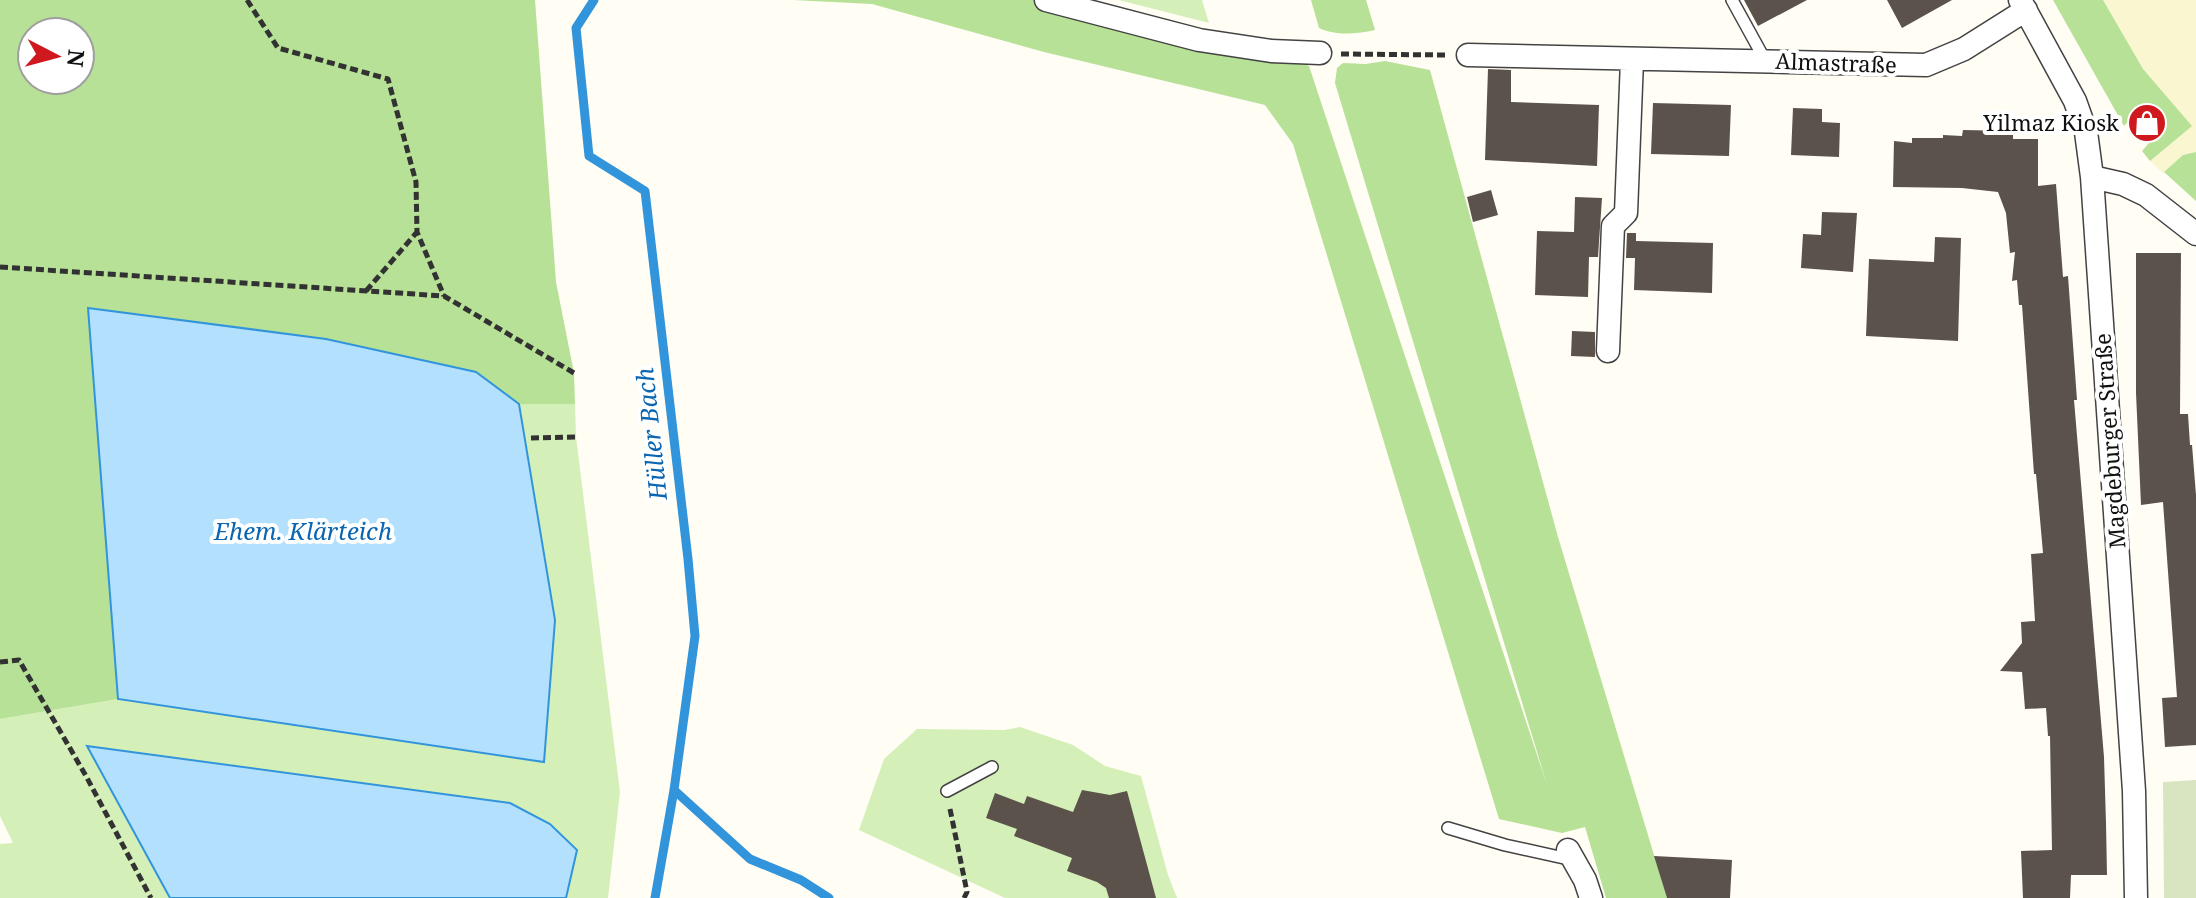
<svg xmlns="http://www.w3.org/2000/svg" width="2196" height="898" viewBox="0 0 2196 898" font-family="'Noto Serif',serif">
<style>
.farmland{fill:#f9f6d0}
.green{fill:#d4efb8}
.forest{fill:#b7e196;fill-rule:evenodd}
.cemetery{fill:#d9e5c1}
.water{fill:#b3e0fc;stroke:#3295db;stroke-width:2}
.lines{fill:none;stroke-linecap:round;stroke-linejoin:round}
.stream{stroke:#3295db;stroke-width:9}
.building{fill:#5b524b}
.service-casing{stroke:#434343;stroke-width:14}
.minor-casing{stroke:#434343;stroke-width:25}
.path{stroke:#323232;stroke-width:5;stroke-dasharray:8 4;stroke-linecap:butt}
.service{stroke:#fff;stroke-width:11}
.minor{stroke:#fff;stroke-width:22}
.labels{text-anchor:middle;stroke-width:8;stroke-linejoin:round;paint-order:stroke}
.street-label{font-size:22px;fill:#101010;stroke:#fff}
.poi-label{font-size:22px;fill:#101010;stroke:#fff;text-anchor:end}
.water-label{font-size:24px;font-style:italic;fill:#0b66b1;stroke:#fff}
</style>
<rect width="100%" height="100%" fill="#fffdf4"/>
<path class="farmland" d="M 2103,0 L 2196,0 L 2196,152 L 2183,155 L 2163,173 L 2150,161 L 2191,125 L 2143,69 Z"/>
<path class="green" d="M 1119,0 L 1202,0 L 1209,23 Z
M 519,404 L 575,404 L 576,437 L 620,792 L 608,898 L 566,898 L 577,849 L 89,746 L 170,898 L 0,898 L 0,844 L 13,843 L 0,816 L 0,719 L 118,699 L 544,762 L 555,620 Z
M 1020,727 L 1073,745 L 1105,766 L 1141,776 L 1168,875 L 1177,898 L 1005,898 L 859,830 L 884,759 L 917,729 L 1004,730 Z"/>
<path class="forest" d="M 0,0 L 535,0 L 556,282 L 574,373 L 575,404 L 519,404 L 476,372 L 326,339 L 89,308 L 118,699 L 0,719 ZM 32,32 L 80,32 L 80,80 L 32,80 Z
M 793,0 L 1046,0 L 1271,51 L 1309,66 L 1547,785 L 1335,83 L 1337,68 L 1343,63 L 1366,64 L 1385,61 L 1430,70 L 1558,537 L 1667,898 L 1606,898 L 1585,827 L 1562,833 L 1499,819 L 1293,144 L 1265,105 L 1044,52 L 872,4 Z
M 1311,0 L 1366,0 L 1375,30 C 1357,34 1336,36 1319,28 Z
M 2053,0 L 2103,0 L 2143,69 L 2192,126 L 2150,161 L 2142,151 L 2164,126 L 2141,107 L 2124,126 Z
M 2196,152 L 2196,201 L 2164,172 L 2183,155 Z"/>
<path class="cemetery" d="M 2196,780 L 2196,898 L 2164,898 L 2163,782 Z"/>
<path class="water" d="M 88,308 L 326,339 L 476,372 L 519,404 L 555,620 L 544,762 L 118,699 Z
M 87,746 L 510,803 L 550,824 L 577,850 L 566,898 L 170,898 Z"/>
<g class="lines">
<path class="stream" d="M 594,0 L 576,28 L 589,156 L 645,191 L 688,559 L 695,636 L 674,790 L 655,898
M 674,790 L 750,859 L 801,880 L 829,898"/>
</g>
<path class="building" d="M 1744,0 L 1807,0 L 1758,26 Z
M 1887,0 L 1952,0 L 1902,28 Z
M 1488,69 L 1511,70 L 1511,102 L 1599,105 L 1597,166 L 1485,160 Z
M 1653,103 L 1731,105 L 1729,156 L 1651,154 Z
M 1793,108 L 1822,109 L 1822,122 L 1840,123 L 1839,157 L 1791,155 Z
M 1963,130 L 2013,131 L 2013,139 L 2038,139 L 2038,186 L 2056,184 L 2063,277 L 2068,276 L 2077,400 L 2074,400 L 2104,757 L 2106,823 L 2107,875 L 2071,875 L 2070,898 L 2023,898 L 2021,851 L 2052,850 L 2050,736 L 2048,736 L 2046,708 L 2025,709 L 2022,672 L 2000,671 L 2022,643 L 2021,622 L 2035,621 L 2031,554 L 2043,553 L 2036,474 L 2034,474 L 2022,305 L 2019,305 L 2017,280 L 2012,281 L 2015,252 L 2010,253 L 2006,213 L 1998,192 L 1962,188 L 1893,187 L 1894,141 L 1912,143 L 1912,138 L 1943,138 L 1943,135 L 1962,136 Z
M 1491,190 L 1498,215 L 1473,222 L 1467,197 Z
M 1575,197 L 1602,198 L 1598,257 L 1589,257 L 1588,297 L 1535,295 L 1537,231 L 1574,232 Z
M 1822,212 L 1857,213 L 1853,272 L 1801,268 L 1803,234 L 1821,235 Z
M 1627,233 L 1636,233 L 1636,241 L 1713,243 L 1712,293 L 1634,290 L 1635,258 L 1626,258 Z
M 1935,237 L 1961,238 L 1958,341 L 1866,336 L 1869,259 L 1934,262 Z
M 2136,253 L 2181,253 L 2180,414 L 2188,414 L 2190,445 L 2192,445 L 2196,495 L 2196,745 L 2165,747 L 2162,698 L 2177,697 L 2163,502 L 2141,505 L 2136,393 Z
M 1572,331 L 1595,332 L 1595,357 L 1571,356 Z
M 1082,790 L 1110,795 L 1127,791 L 1156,898 L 1109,898 L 1106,888 L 1097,882 L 1067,871 L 1072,858 L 1014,836 L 1017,829 L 986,818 L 995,793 L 1024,804 L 1027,796 L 1073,812 Z
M 1654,856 L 1732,860 L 1730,898 L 1667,898 Z"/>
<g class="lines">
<g class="service-casing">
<path id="service" d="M 1732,0 L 1765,60
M 947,791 L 992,767
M 1448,828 L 1505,845 L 1573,860"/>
</g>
<g class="minor-casing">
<path id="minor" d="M 1046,0 L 1199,40 L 1271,51 L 1320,53
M 2020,0 L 2075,101 L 2086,132 L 2092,177 L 2134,791 L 2136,898
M 1468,55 L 1926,65 L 1964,49 L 2026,10
M 2092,177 L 2123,184 L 2146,195 L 2196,234
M 1608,351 L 1613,226 L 1626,213 L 1632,60
M 1568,850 L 1585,880 L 1591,898"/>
</g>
<path class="path" d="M 247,0 L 278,48 L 388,79 L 416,182 L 417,232 L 444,296
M 1341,54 L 1447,55
M 0,267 L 444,296 L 574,373
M 366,291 L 417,232
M 531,438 L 576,437
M 0,662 L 19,660 L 86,776 L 151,898
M 950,809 L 967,892 L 964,898"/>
<use href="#service" class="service"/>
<use href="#minor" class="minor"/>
</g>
<defs>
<g id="shop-disc" transform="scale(2)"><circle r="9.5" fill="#d0191f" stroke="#fff"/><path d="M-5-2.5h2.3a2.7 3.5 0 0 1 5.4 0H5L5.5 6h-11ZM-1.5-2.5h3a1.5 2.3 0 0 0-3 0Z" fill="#fff"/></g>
</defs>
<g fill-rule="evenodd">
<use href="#shop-disc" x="2147" y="123"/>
</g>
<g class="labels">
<g class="street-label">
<text transform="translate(1836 63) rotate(2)" y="8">Almastraße</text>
<text transform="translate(2110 441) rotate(-94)" y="8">Magdeburger Straße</text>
</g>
<g class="poi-label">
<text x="2119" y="131">Yilmaz Kiosk</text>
</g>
<g class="water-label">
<text transform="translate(652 434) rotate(-96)" y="8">Hüller Bach</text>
<text x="303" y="540">Ehem. Klärteich</text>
</g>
</g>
<g transform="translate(56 56) rotate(96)"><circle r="38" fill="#ffffff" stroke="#9f9f9f" stroke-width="2"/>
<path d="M0-6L14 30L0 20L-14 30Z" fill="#d0191f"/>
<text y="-12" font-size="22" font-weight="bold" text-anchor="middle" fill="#101010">N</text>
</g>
</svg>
